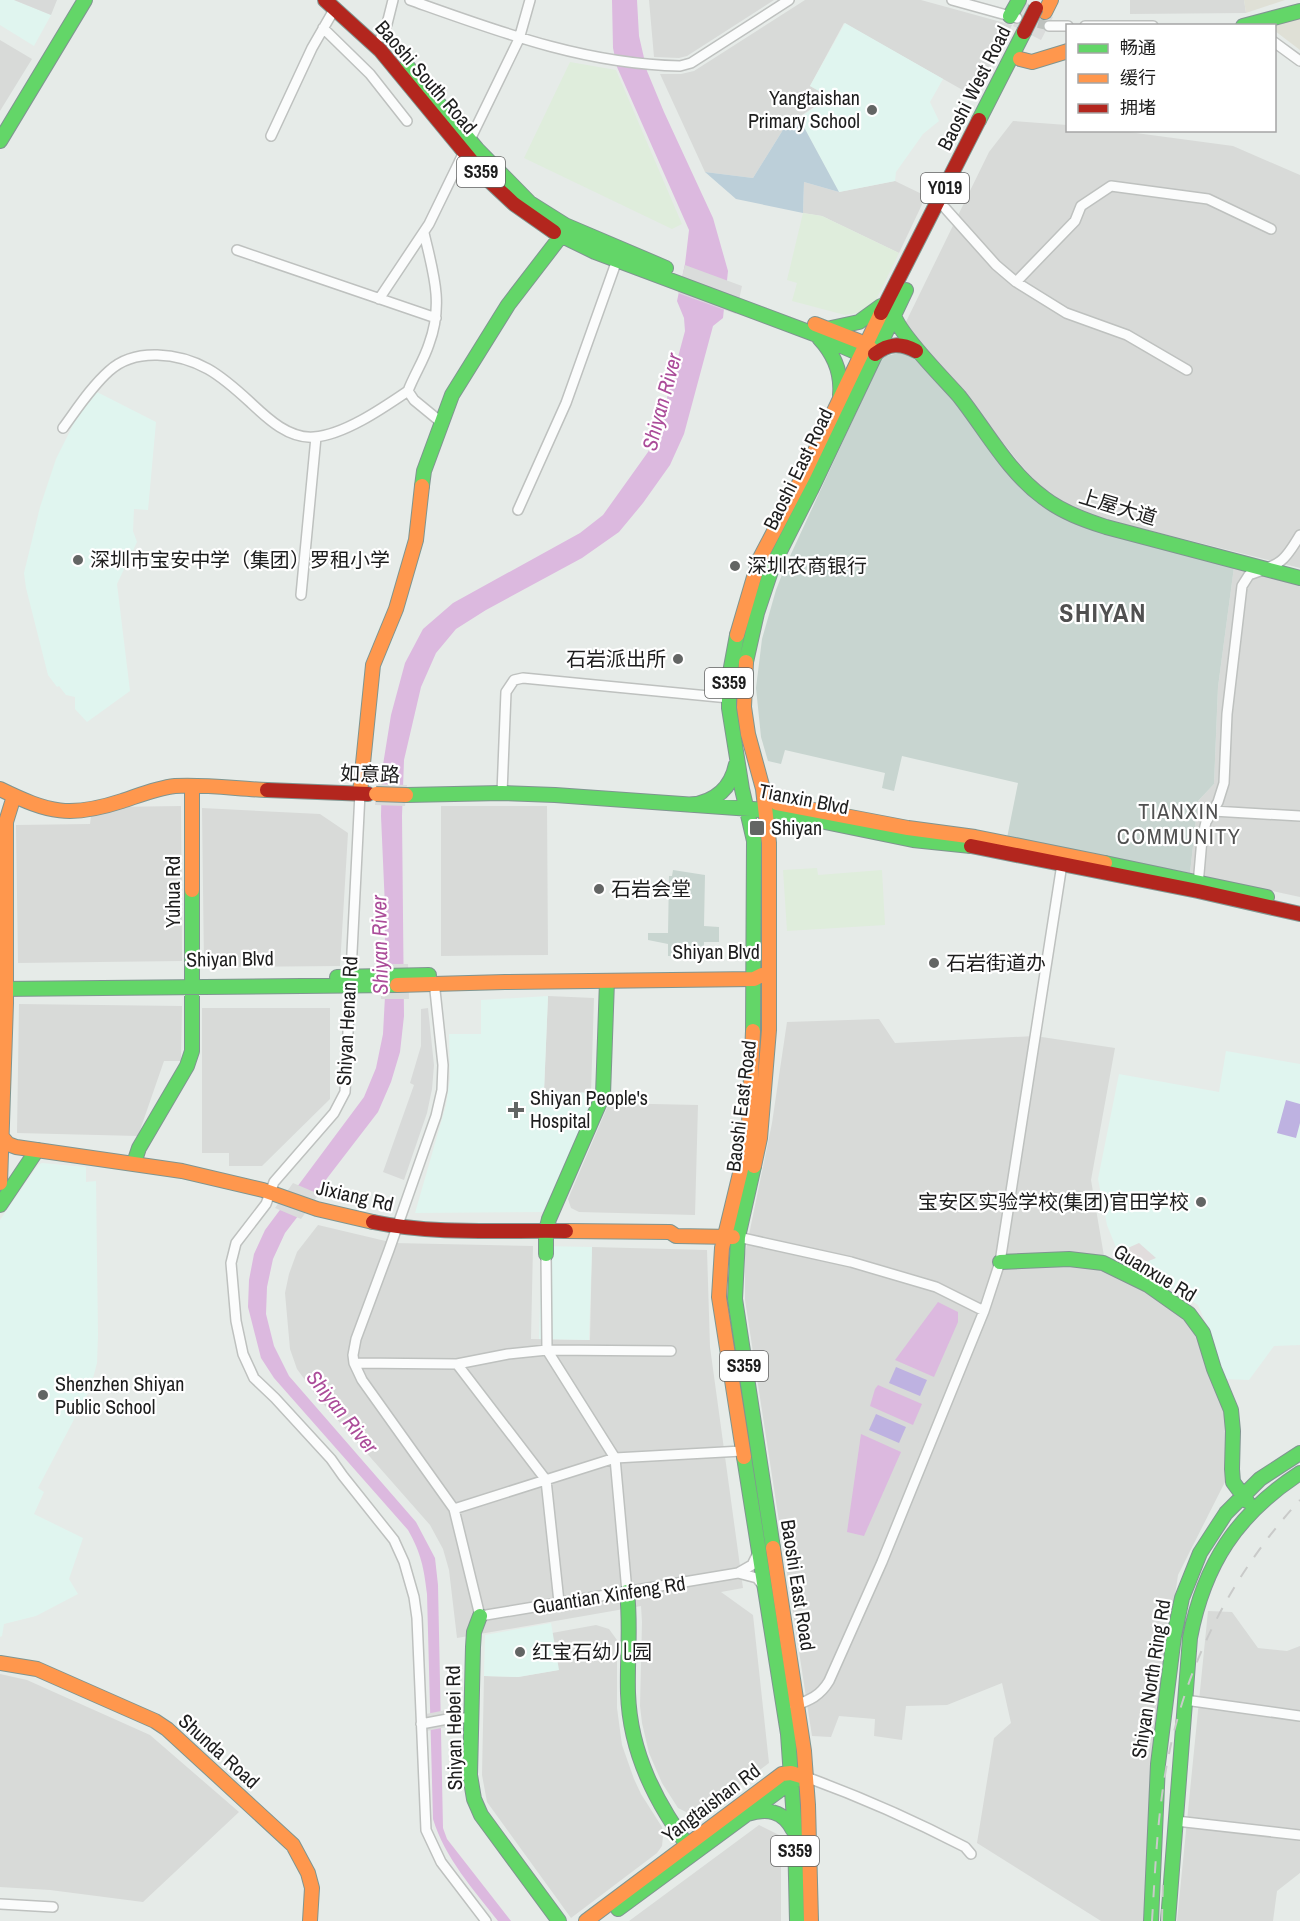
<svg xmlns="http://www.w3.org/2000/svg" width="1300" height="1921" viewBox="0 0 1300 1921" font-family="'Archivo Narrow','Noto Sans SC',sans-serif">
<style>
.residential{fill:#d8dad8}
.commercial{fill:#dfeddc}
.industrial{fill:#dfe0d6}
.education{fill:#e0f5ef}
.construction{fill:#c8d5d0}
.forest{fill:#bccfd9}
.pitch{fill:#beb2e1}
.parking{fill:#d8dad9}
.plaza{fill:#e1dddd}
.water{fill:#dcb9df}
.pier{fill:#dadcdb}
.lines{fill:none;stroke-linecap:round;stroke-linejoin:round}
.street-tunnel{stroke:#bec2bf;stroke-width:9;stroke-dasharray:9 4.5;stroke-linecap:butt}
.street-casing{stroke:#bec1bf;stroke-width:12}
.fast-casing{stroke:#7f9590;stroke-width:16}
.slow-casing{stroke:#7f9590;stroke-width:16}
.jam-casing{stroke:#7f9590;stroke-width:16}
.street{stroke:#fbfcfc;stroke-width:9}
.fast{stroke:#63d668;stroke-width:14}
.slow{stroke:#ff974d;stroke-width:14}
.jam{stroke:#b3261e;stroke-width:14}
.rail{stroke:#c9cac9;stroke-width:2;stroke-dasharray:12 12;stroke-linecap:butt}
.slow-bridge-casing{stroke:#7f9590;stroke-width:16;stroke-linecap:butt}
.jam-bridge-casing{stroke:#7f9590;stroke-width:16;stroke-linecap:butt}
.slow-bridge{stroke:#ff974d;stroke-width:14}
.jam-bridge{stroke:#b3261e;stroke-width:14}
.poi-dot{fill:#636564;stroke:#fff;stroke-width:2}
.labels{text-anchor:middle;stroke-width:4.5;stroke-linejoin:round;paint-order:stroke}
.shield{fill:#fff;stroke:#616161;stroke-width:1.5}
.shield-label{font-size:18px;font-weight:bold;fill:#1d1d1d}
.street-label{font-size:20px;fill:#1d1d1d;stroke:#fff}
.poi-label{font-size:20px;fill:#1d1d1d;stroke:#fff;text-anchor:start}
.water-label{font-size:21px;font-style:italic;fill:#ab4c99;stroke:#fff}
.quarter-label{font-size:22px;letter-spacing:1.5px;fill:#505050;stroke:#fff}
.district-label{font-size:26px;font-weight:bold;letter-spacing:1.5px;fill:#505050;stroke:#fff}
</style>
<rect width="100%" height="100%" fill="#e6ebe8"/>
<path class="residential" d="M 649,0 L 774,0 L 687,56 L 679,58 L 654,57 Z
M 805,0 L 921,0 L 1012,25 L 975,97 L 844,23 L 810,86 L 830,97 L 786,125 L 753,178 L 705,172 L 660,74 L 681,74 L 694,71 Z
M 1130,0 L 1244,0 L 1246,13 L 1130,14 Z
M 0,40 L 32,59 L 0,111 Z
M 1013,121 L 1067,125 L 1068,130 L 1121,131 L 1233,146 L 1300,175 L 1300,568 L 1108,520 L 1088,514 L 1052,496 L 1041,487 L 1020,464 L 950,376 L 923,347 L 902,330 L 989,152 Z
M 895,181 L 926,196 L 899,253 L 822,216 L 803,213 L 804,182 L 839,192 Z
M 1234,567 L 1300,584 L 1300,897 L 1190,873 L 1198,801 L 1214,784 L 1218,687 Z
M 181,806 L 182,961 L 18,963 L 16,825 L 90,824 L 91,816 L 111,807 Z
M 441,806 L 547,806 L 548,955 L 441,956 Z
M 202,808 L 320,814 L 348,833 L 340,966 L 204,967 Z
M 548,996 L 594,998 L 591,1093 L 544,1091 Z
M 19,1004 L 182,1006 L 181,1061 L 164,1061 L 138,1136 L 17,1133 Z
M 202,1008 L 330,1008 L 330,1099 L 262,1166 L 229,1166 L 229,1153 L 202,1153 Z
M 879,1019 L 895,1043 L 1035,1036 L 1115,1048 L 1091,1180 L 1104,1256 L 1194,1307 L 1203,1321 L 1231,1422 L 1228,1476 L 1178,1575 L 1170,1630 L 1143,1921 L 1101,1921 L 977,1843 L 994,1738 L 1011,1723 L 1002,1683 L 947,1705 L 906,1706 L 902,1740 L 874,1736 L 875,1719 L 839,1716 L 831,1737 L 812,1736 L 745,1300 L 745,1254 L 772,1123 L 787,1022 Z
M 609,1103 L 698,1105 L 695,1215 L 579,1212 L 571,1208 L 568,1199 Z
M 318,1225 L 394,1243 L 533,1246 L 531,1339 L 590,1340 L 592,1247 L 707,1250 L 710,1347 L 743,1588 L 721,1592 L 753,1615 L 769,1763 L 703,1813 L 690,1814 L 678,1808 L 662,1783 L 649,1753 L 642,1723 L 640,1706 L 642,1622 L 641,1606 L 457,1638 L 449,1570 L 443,1549 L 430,1525 L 319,1399 L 297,1369 L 290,1349 L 285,1293 L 289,1274 L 297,1252 Z
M 1208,1611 L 1232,1612 L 1258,1648 L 1287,1651 L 1300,1646 L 1300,1873 L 1277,1891 L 1273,1921 L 1177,1921 Z
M 596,1625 L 609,1629 L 617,1640 L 617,1708 L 622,1745 L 634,1779 L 641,1794 L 662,1827 L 663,1836 L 662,1846 L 657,1853 L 571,1918 L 487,1802 L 482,1775 L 484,1676 L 518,1677 L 558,1670 L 552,1633 Z
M 0,1674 L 27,1680 L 150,1735 L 239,1812 L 143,1902 L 50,1890 L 0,1887 Z
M 759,1825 L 781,1836 L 781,1921 L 629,1921 Z"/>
<path class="commercial" d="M 570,62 L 616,70 L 682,224 L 672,229 L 524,158 Z
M 803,213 L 822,216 L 899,253 L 876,300 L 870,307 L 863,312 L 845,315 L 792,301 L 797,283 L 787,280 Z
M 817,868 L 818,875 L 882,870 L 885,925 L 787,931 L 783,870 Z"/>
<path class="industrial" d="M 1244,0 L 1285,0 L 1246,13 Z
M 1300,17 L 1300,50 L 1275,31 L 1275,26 Z"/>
<path class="education" d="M 0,0 L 14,0 L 51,15 L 34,46 L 0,25 Z
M 845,23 L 943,79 L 930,102 L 939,121 L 923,134 L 896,172 L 895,181 L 839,192 L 799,118 L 830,97 L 810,86 Z
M 97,392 L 156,422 L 148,510 L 134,509 L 133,531 L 137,542 L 117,584 L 130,691 L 87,722 L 75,709 L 75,697 L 66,695 L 59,686 L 57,687 L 48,675 L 26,588 L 24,573 L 40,507 L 56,459 L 77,417 Z
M 548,996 L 544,1091 L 591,1093 L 586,1115 L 543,1212 L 415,1213 L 446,1105 L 450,1078 L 449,1034 L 481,1034 L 481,1000 Z
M 1226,1051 L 1300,1064 L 1300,1345 L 1274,1346 L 1249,1380 L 1225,1379 L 1211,1335 L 1198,1305 L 1125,1259 L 1117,1250 L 1107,1225 L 1098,1179 L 1119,1074 L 1219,1092 Z
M 42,1163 L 86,1167 L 86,1182 L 96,1181 L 98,1335 L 97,1363 L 90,1389 L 38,1488 L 44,1492 L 34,1514 L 83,1538 L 69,1579 L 78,1594 L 36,1616 L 4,1624 L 2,1636 L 0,1637 L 0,1220 L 38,1165 Z
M 542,1246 L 592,1247 L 589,1340 L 539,1339 Z
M 551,1623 L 559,1670 L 518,1677 L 484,1676 L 485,1635 Z"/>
<path class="construction" d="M 907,351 L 953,400 L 1019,485 L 1044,507 L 1083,527 L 1234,567 L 1218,687 L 1214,784 L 1198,801 L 1190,873 L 1007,838 L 1018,783 L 902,756 L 894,791 L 882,788 L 885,773 L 785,750 L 781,764 L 768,761 L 761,737 L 756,688 L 762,639 L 776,590 L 785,567 L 882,357 Z
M 673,870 L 705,875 L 704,926 L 719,927 L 719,942 L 704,942 L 704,957 L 668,956 L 668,944 L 648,940 L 648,933 L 668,933 L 669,876 L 672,876 Z"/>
<path class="forest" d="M 799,118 L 839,192 L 804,182 L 803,213 L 736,199 L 705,172 L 753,178 L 786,125 Z"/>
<path class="pitch" d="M 1286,1100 L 1300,1104 L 1300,1123 L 1296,1138 L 1277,1133 Z
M 896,1367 L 927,1380 L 920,1396 L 889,1383 Z
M 876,1414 L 906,1427 L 899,1443 L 869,1430 Z"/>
<path class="parking" d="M 14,0 L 57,0 L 51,15 Z
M 428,1008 L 434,1065 L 432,1089 L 427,1113 L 404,1180 L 383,1172 L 414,1085 L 410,1083 L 421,1046 L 421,1009 Z"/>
<path class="plaza" d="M 1139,1243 L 1156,1258 L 1136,1266 L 1125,1259 L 1119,1252 Z"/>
<path class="water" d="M 612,0 L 637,0 L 639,36 L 647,71 L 664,112 L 713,218 L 728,271 L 723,318 L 713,326 L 684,434 L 670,465 L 643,503 L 619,532 L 582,558 L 486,610 L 456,629 L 436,653 L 421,687 L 404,760 L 402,816 L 404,1016 L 400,1052 L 391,1082 L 378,1112 L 285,1233 L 273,1259 L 267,1287 L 266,1314 L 274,1346 L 289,1376 L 416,1522 L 435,1558 L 438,1585 L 443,1828 L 447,1839 L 511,1921 L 498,1921 C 473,1889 445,1858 433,1819 L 427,1594 C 424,1568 421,1553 408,1530 L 274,1378 L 261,1358 L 248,1307 L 249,1280 L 254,1254 L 265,1230 L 364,1097 L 376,1068 L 383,1034 L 385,996 L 385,907 L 381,816 L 382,771 L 391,715 L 405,663 L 423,629 L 453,603 L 580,533 L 603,515 L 648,452 L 657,435 L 685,331 L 684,318 L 677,301 L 685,264 L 689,230 L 617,67 L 613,48 Z
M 938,1302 L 958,1312 L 958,1322 L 934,1377 L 895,1360 Z
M 878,1385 L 922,1404 L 913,1425 L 870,1406 L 875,1389 Z
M 861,1434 L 901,1452 L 864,1536 L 847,1532 Z"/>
<path class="pier" d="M 1025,2 L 1053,17 L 1041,40 L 1013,26 Z
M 685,265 L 742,286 L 736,314 L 678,293 Z
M 376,784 L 407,785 L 405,806 L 375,805 Z
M 381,964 L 408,964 L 409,999 L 381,999 Z
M 293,1183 L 319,1194 L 301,1219 L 275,1208 Z
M 446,1710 L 447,1727 L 426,1731 L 426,1714 Z"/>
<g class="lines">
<path class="street-tunnel" d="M 1025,20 L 1049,26"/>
<g class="street-casing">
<path id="street" d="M 410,0 C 500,32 584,64 680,66 L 691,63 L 789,0
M 952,0 L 1017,18
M 1049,26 L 1068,26
M 1085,26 L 1153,26
M 323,28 L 370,74 L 407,121
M 381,37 L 387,24 L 393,0
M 1274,42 L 1300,61
M 271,136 L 312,48 L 335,8
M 945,208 L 996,265 L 1016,282 L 1066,313 L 1127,335 L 1187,370
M 424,233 C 433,272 444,304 429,344 C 424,360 414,375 408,391 L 414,400 L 442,423
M 237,250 L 436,318
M 1016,282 L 1075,221 L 1081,206 L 1111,186 L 1208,199 L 1271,229
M 379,299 L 429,224 L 519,39 L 530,0
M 63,428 C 77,409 91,387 109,371 C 135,347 179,353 208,369 C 224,378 238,391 251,403 C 268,419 289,439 314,437 C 344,435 383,408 408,391
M 518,510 L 566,403 L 617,260
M 301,595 L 316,437
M 360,793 L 345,1092 L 334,1113 L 274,1182 L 266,1204 L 236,1243 L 231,1263 L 236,1321 L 243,1354 L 254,1378 L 275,1398 L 331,1459 L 343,1476 L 394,1540 L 404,1562 L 414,1597 L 417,1618 L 426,1830 L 441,1862 L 486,1921
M 502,793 L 506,692 L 514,680 L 523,678 L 729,698
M 1213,811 L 1300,816
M 1198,885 L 1202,839 L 1206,822 L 1218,802 L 1224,783 L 1227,714 L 1242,586 L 1249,575 C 1280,564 1283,564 1300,535
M 434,981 L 443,1065 L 442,1090 L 436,1116 L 389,1250 L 356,1339 L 353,1355 L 354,1363 L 362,1380 L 454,1509 L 480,1616 L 738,1573 L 752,1565 L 757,1555
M 738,1237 L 851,1262 L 936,1287 L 984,1311
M 546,1254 L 547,1350 L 615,1458 L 627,1592
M 354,1363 L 457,1364 L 508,1354 L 547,1350 L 671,1351
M 457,1364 L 546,1480 L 559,1602
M 454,1509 L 615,1458 L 742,1451
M 738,1573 L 757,1578 L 764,1587
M 1185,1700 L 1300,1716
M 794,1706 C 810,1700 820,1696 829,1681 L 882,1562 L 984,1311 L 1000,1262 L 1062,864
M 421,1724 L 453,1718 L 471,1718
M 806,1777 C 861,1797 913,1820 965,1847 L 971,1854
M 1176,1821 L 1300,1835
M 0,1904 L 53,1907"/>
</g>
<g class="fast-casing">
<path id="fast" d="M 1010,16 L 1019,0
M 1243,26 L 1300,11
M 407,66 L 477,149 L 530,203 L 565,225 L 666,268
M 979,120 L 1024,32
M 0,141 L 85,0
M 554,232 L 595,252 L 814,334 L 860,354 L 869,354
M 894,314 C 897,332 944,379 959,396 C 986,430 1008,472 1044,498 C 1062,512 1084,520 1106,527 L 1300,578
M 831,328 L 859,322 L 881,306
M 819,338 C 834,354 842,373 840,395
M 422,486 L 424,471 L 452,395 L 508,305 L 561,236
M 737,635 L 729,678 L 729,708 L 742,789 L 754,841 L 753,1031
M 746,662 L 757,613 L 773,565 L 811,490 L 906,290
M 406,795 L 502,793 L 555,795 L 766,810 L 913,840 L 971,846
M 690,805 C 715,802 731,789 736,764
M 1105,863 L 1267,897
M 337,977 L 429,975
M 0,989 L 397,985
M 134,1163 L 139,1148 L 187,1066 L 192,1051 L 192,890
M 754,1166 L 738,1237 L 735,1299 L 773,1548
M 0,1205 L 37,1150
M 546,1254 L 546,1231 L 549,1219 L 603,1095 L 607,981
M 1000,1262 L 1069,1259 L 1103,1263 L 1148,1285 L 1189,1314 L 1203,1333 L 1214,1369 L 1231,1410 L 1233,1431 L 1232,1469 L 1233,1482 L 1247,1501
M 744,1457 L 788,1734 L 795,1834 L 797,1921
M 627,1592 C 631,1626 627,1659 628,1693 C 630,1754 657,1805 693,1853
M 480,1616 L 474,1632 L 473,1647 L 470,1775 L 474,1799 L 481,1815 L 559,1921
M 747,1814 C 767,1808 783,1810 793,1830
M 618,1909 L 792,1781 L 799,1779
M 1151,1921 L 1158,1764 L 1174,1636 L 1182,1598 L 1200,1553 L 1226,1513 L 1260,1479 L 1300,1453
M 1168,1921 L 1190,1638 C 1204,1564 1237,1514 1300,1473"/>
</g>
<g class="slow-casing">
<path id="slow" d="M 1045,12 L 1051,0
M 1020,59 L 1032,62 L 1068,51
M 815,324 L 866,344 L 872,350
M 737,635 L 759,560 L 804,474 L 881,313
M 746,662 L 744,707 L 748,734 L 763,789 L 769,843 L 769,1030 L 760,1138 L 754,1166
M 192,787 L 192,890
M 0,789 C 49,813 70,818 122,801 C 140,795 157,788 175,786 C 203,784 239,789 267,790
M 360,793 L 373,665 L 396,609 L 416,540 L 422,486
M 777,803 L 908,828 L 975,837 L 1105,863
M 397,985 L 505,982 L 754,979 L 762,975
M 3,1138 L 8,1144 L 16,1147 L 182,1171 L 263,1190 L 317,1209 L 373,1222
M 0,1183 L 6,1003 L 6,822 L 14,796
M 566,1231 L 670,1232 L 676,1236 L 733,1237
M 744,1457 L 719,1297 L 722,1248 L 743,1161 L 749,1123 L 753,1031
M 773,1548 L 804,1751 L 808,1805 L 811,1921
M 0,1663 L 37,1669 L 155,1721 L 167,1729 L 293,1845 L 308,1873 L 312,1888 L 310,1921
M 586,1921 L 782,1774 L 791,1773 L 801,1776"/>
</g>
<g class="jam-casing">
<path id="jam" d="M 325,0 L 380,50 L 484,176 L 514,204 L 554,232
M 881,313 L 979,120
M 875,354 C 889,343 901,343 916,351
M 267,790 L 368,794
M 971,846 L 1198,891 L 1300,914
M 373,1222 C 436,1235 502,1230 566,1231"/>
</g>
<use href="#street" class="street"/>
<use href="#fast" class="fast"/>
<use href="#slow" class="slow"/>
<use href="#jam" class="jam"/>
<path class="rail" d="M 1152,1921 C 1155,1873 1157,1823 1165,1775 C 1182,1672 1229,1577 1300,1500
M 1162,1921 L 1163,1877"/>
<g class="slow-bridge-casing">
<path id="slow-bridge" d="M 376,794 L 406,795"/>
</g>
<g class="jam-bridge-casing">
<path id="jam-bridge" d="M 1024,32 L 1036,8"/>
</g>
<use href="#slow-bridge" class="slow-bridge"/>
<use href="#jam-bridge" class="jam-bridge"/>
</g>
<g class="poi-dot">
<circle cx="872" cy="110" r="6"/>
<circle cx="78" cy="560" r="6"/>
<circle cx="735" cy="566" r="6"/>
<circle cx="678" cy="659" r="6"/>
<rect x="749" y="820" width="16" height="16" rx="3"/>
<circle cx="599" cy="889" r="6"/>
<circle cx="934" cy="963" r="6"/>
<path d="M513 1101h6v6h6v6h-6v6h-6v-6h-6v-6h6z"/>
<circle cx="1201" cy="1202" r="6"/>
<circle cx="43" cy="1395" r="6"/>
<circle cx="520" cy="1652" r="6"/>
</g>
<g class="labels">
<g class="shield">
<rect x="457" y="157" width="48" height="30" rx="4.5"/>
<rect x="921" y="173" width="48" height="30" rx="4.5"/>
<rect x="705" y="668" width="48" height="30" rx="4.5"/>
<rect x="720" y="1351" width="48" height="30" rx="4.5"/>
<rect x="771" y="1836" width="48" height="30" rx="4.5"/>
</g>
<g class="shield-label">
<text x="481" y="178">S359</text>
<text x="945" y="194">Y019</text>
<text x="729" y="689">S359</text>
<text x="744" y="1372">S359</text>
<text x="795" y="1857">S359</text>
</g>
<g class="street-label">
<text transform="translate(426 77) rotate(49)" y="7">Baoshi South Road</text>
<text transform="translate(974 88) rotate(-63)" y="7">Baoshi West Road</text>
<text transform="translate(798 469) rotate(-64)" y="7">Baoshi East Road</text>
<text transform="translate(1118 507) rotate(17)" y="7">上屋大道</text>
<text transform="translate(370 774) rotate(2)" y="7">如意路</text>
<text transform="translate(804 799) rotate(11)" y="7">Tianxin Blvd</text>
<text transform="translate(173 892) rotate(-90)" y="7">Yuhua Rd</text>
<text x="716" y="959">Shiyan Blvd</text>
<text transform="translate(230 959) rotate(-1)" y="7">Shiyan Blvd</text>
<text transform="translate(347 1021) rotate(-87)" y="7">Shiyan Henan Rd</text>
<text transform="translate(741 1106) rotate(-83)" y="7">Baoshi East Road</text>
<text transform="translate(355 1196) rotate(13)" y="7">Jixiang Rd</text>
<text transform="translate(1155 1273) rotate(31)" y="7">Guanxue Rd</text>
<text transform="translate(798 1585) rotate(81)" y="7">Baoshi East Road</text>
<text transform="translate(609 1595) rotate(-9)" y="7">Guantian Xinfeng Rd</text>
<text transform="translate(1151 1679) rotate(-81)" y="7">Shiyan North Ring Rd</text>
<text transform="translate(454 1728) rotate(-91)" y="7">Shiyan Hebei Rd</text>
<text transform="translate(219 1751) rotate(42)" y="7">Shunda Road</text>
<text transform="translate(711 1803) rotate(-37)" y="7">Yangtaishan Rd</text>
</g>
<g class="poi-label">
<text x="860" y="105" text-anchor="end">Yangtaishan<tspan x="860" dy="23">Primary School</tspan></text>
<text x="90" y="567">深圳市宝安中学（集团）罗租小学</text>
<text x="747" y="573">深圳农商银行</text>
<text x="666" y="666" text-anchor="end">石岩派出所</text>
<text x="771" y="835">Shiyan</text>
<text x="611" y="896">石岩会堂</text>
<text x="946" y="970">石岩街道办</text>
<text x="530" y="1105">Shiyan People's<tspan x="530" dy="23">Hospital</tspan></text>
<text x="1189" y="1209" text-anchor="end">宝安区实验学校(集团)官田学校</text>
<text x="55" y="1391">Shenzhen Shiyan<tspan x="55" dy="23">Public School</tspan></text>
<text x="532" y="1659">红宝石幼儿园</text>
</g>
<g class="water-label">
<text transform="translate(662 402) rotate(-75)" y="7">Shiyan River</text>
<text transform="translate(380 945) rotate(-91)" y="7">Shiyan River</text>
<text transform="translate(342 1412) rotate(51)" y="7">Shiyan River</text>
</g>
<g class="quarter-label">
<text x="1179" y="819">TIANXIN<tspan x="1179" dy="25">COMMUNITY</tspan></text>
</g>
<g class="district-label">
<text x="1103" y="622">SHIYAN</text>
</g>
</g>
<rect x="1066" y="24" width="210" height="108" fill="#ffffff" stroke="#a5a5a5" stroke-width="1.5"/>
<rect x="1078" y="44" width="30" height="9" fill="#63d668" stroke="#a5a5a5" stroke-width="1.5"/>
<text x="1120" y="54" font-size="18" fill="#1d1d1d">畅通</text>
<rect x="1078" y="74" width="30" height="9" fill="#ff974d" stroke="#a5a5a5" stroke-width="1.5"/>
<text x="1120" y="84" font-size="18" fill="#1d1d1d">缓行</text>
<rect x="1078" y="104" width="30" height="9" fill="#b3261e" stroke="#a5a5a5" stroke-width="1.5"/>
<text x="1120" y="114" font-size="18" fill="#1d1d1d">拥堵</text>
</svg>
